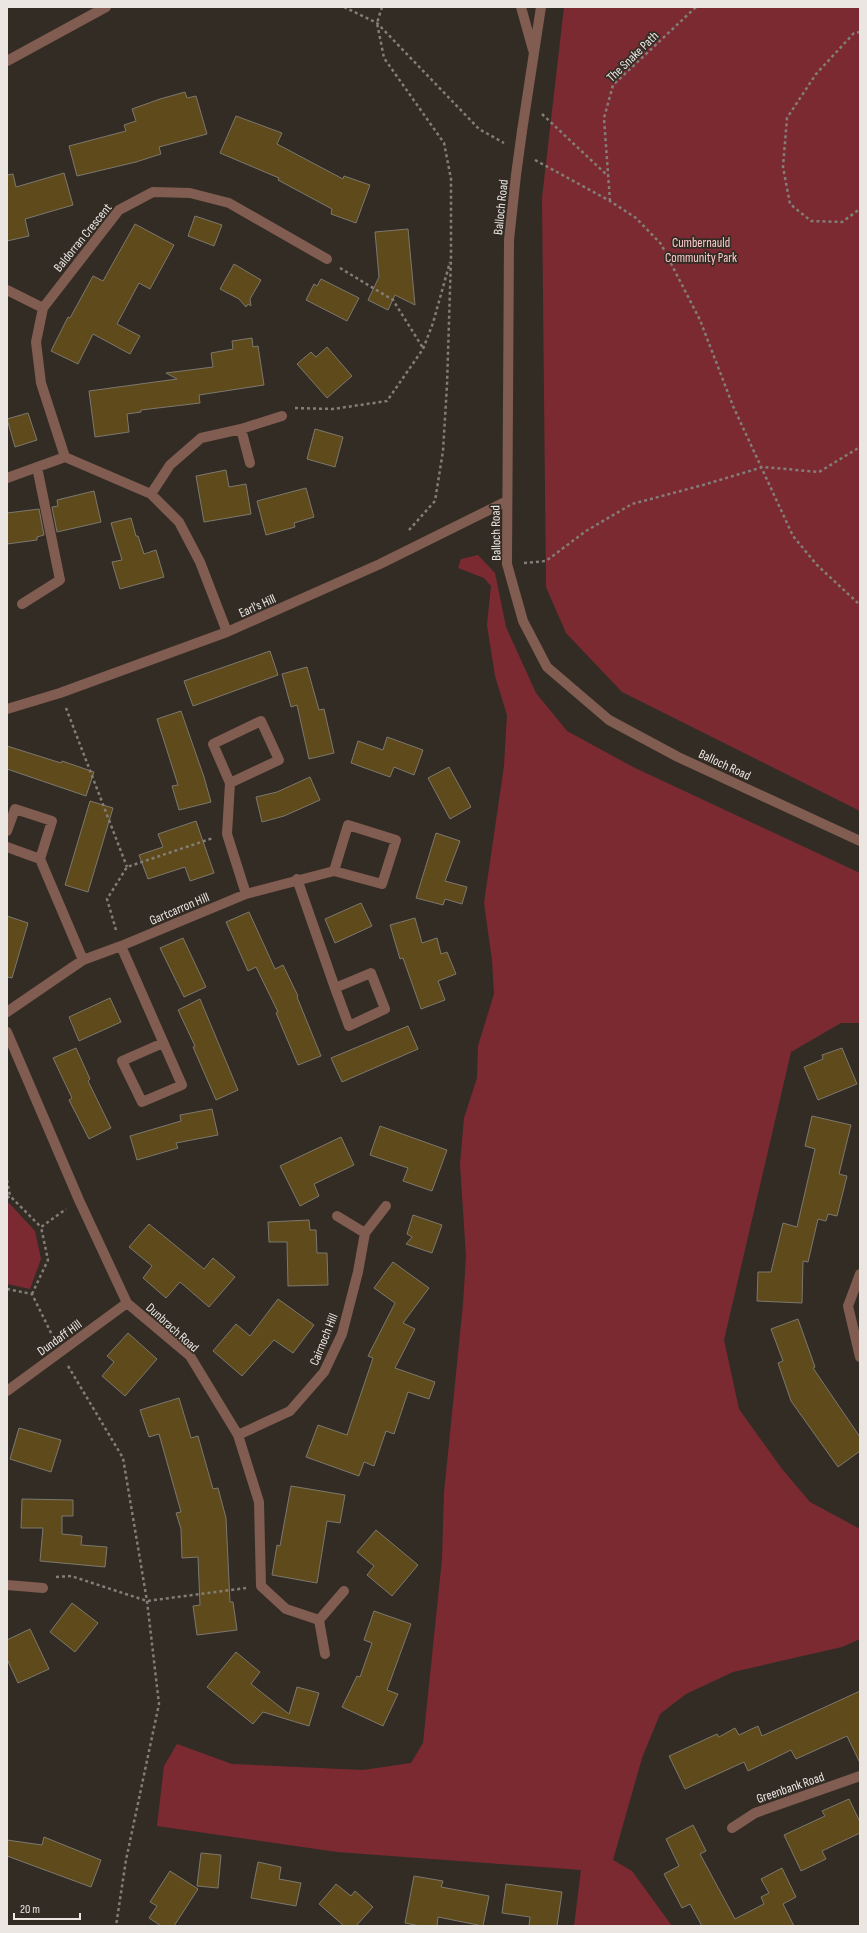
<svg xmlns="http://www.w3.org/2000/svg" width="867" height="1933" viewBox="0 0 867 1933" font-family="'Sofia Sans Condensed',sans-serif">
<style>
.green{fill:#7c2a32}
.building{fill:#5f4a1b;stroke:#7c786e}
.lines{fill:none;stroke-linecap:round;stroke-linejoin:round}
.path{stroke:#837d77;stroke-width:2.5;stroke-dasharray:3 3;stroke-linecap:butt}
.minor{stroke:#815c50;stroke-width:10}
.minor-bridge{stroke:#815c50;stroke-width:10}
.labels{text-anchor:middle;stroke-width:3.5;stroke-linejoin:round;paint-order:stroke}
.street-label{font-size:13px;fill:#ebe6e2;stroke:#332c25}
.park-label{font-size:13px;fill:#fdc9ca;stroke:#332c25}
</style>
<rect width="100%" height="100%" fill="#332c25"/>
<path class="green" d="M 564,7 L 860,7 L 860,811 L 622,692 L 566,633 L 546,587 L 542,198 Z
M 478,555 L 495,573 L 506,627 L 536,693 L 567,731 L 633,767 L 860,873 L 860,1023 L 841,1023 L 791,1052 L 724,1340 L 739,1409 L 782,1469 L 810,1502 L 860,1529 L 860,1639 L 842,1647 L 733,1672 L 686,1694 L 660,1714 L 642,1758 L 613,1860 L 632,1871 L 672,1926 L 574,1926 L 581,1870 L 337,1852 L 157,1826 L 164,1766 L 177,1744 L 232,1764 L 363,1770 L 411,1763 L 423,1743 L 442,1559 L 444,1493 L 463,1304 L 466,1256 L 460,1164 L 464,1118 L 477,1078 L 478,1046 L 494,994 L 492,960 L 484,903 L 504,766 L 507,715 L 495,676 L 487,625 L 491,586 L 484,578 L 458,568 L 461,559 Z
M 9,1203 L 35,1231 L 41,1259 L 30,1289 L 7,1284 L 7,1204 Z"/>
<path class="building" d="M 185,92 L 187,98 L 196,96 L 207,134 L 159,147 L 161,154 L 136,162 L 77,176 L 69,146 L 126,131 L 124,125 L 136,121 L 132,109 L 160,99 Z
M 236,116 L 282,133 L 277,144 L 343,179 L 344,176 L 370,185 L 356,223 L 331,214 L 332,209 L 278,180 L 279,178 L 220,153 Z
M 64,173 L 73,205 L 25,219 L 29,236 L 7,241 L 7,175 L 13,174 L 16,187 Z
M 195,216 L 222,225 L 214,246 L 188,236 Z
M 135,224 L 174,245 L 150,289 L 139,283 L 117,324 L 140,336 L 130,354 L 93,334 L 78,364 L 51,351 L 68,317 L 70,318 L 93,276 L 103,281 Z
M 408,229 L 415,305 L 395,295 L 388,310 L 368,300 L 379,277 L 375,232 Z
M 234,264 L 261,280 L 250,299 L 251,306 L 248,304 L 246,307 L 239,299 L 220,289 Z
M 321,279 L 359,298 L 347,321 L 306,300 L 314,284 L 317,286 Z
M 252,338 L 253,347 L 258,346 L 264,385 L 199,395 L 200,403 L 141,410 L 141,412 L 127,414 L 129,432 L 95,437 L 89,391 L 177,379 L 166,373 L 213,367 L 211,353 L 233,349 L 232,341 Z
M 327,347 L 352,376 L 327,398 L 297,364 L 311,352 L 316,357 Z
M 28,413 L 37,440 L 15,447 L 7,419 Z
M 315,429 L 343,437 L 335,467 L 307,459 Z
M 226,470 L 229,487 L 246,484 L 251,514 L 204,522 L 196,476 Z
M 306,488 L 314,517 L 294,523 L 295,527 L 266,535 L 257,501 Z
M 94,491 L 101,522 L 57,532 L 52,507 L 58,506 L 57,500 Z
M 39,509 L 44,535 L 37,537 L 37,540 L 7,544 L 7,513 Z
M 131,518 L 136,536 L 138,536 L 144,554 L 156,550 L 164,577 L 120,589 L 112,562 L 122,560 L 111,523 Z
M 270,651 L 278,675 L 193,706 L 184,681 Z
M 307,667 L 319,710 L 324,709 L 334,753 L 309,759 L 297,705 L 291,707 L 282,674 Z
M 181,711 L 204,777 L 211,802 L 179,810 L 172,786 L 178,785 L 157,719 Z
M 387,737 L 423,750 L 414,775 L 394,767 L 390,777 L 351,763 L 358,741 L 383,750 Z
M 7,746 L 61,763 L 62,761 L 94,772 L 86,796 L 7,769 Z
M 449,767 L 471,807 L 450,819 L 428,778 Z
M 310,777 L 320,800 L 284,816 L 262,822 L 256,797 L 277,792 Z
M 90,801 L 113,808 L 88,892 L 65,885 Z
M 196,821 L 214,873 L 190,881 L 185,867 L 148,879 L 139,855 L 163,847 L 158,834 Z
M 436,833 L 460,841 L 445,881 L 467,887 L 462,904 L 445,899 L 443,905 L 416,898 Z
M 361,903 L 372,926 L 335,943 L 325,919 Z
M 249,912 L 275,969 L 283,965 L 298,996 L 297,997 L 321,1056 L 298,1065 L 276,1013 L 278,1012 L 256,967 L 248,971 L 226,922 Z
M 7,916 L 28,923 L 12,978 L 7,977 Z
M 415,918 L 422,943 L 437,938 L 441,954 L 447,952 L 456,974 L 438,981 L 445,1000 L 421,1009 L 403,958 L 400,959 L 390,925 Z
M 183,938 L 206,987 L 184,997 L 160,948 Z
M 110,998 L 121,1022 L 79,1041 L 69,1017 Z
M 200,999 L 238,1090 L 216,1100 L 193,1047 L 195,1046 L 178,1010 Z
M 408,1026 L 418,1049 L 342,1082 L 331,1058 Z
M 76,1048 L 90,1079 L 88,1081 L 111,1128 L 89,1139 L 69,1100 L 72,1098 L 53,1058 Z
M 842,1048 L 857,1084 L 818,1100 L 804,1067 L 823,1059 L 822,1055 Z
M 212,1109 L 218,1135 L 176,1143 L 178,1148 L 137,1160 L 130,1136 L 181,1121 L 180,1115 Z
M 812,1116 L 851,1125 L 839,1174 L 847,1176 L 837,1216 L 828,1214 L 826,1221 L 818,1219 L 808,1262 L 803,1261 L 802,1303 L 757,1301 L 758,1272 L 771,1272 L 783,1223 L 797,1227 L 815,1149 L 805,1146 Z
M 380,1126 L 447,1150 L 432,1191 L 403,1181 L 408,1168 L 370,1155 Z
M 341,1137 L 354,1165 L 314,1184 L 319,1196 L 300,1206 L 280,1166 Z
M 413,1215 L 442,1225 L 432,1253 L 406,1244 L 412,1237 L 407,1234 Z
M 309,1220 L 310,1230 L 316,1230 L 317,1253 L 327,1253 L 328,1285 L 288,1286 L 287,1242 L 269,1242 L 268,1222 Z
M 149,1224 L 204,1269 L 213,1258 L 235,1277 L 209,1307 L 180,1282 L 166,1298 L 143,1278 L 152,1266 L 129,1247 Z
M 393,1262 L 429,1288 L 403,1323 L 415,1329 L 395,1368 L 435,1382 L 429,1399 L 408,1392 L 394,1434 L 386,1431 L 374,1466 L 364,1462 L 359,1476 L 306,1457 L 318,1425 L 347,1435 L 373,1358 L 368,1356 L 395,1303 L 374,1288 Z
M 278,1299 L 314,1325 L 293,1353 L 274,1340 L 242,1376 L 213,1351 L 236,1324 L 250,1336 Z
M 798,1319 L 815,1367 L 813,1368 L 860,1437 L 860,1451 L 838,1467 L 791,1401 L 778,1363 L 783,1361 L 771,1329 Z
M 128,1333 L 157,1359 L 125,1396 L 102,1376 L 114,1362 L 107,1356 Z
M 179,1398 L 191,1438 L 198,1436 L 213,1489 L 218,1488 L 226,1518 L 230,1602 L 233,1602 L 237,1630 L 197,1635 L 193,1606 L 200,1605 L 198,1557 L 182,1558 L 181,1529 L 176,1513 L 181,1512 L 159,1434 L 149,1437 L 140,1410 Z
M 19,1428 L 61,1440 L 51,1472 L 10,1459 Z
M 291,1486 L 345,1495 L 340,1523 L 327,1521 L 317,1583 L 272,1575 L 277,1545 L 280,1546 Z
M 22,1499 L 73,1500 L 73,1516 L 62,1516 L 62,1534 L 82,1536 L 81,1545 L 107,1547 L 105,1567 L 40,1561 L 43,1528 L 21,1528 Z
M 376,1530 L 418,1565 L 392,1596 L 367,1575 L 374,1566 L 357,1552 Z
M 72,1603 L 98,1623 L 75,1652 L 50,1632 Z
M 374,1611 L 411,1624 L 387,1690 L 398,1694 L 383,1726 L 342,1707 L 357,1676 L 360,1677 L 372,1643 L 364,1640 Z
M 30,1629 L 49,1669 L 18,1683 L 7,1659 L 7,1640 Z
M 236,1652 L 260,1672 L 251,1684 L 289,1714 L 297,1687 L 319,1693 L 309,1726 L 263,1712 L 253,1724 L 207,1687 Z
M 860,1691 L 860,1763 L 847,1736 L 796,1759 L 791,1750 L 748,1771 L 744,1762 L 685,1789 L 669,1756 L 717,1734 L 719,1737 L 735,1728 L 739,1735 L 758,1726 L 762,1736 Z
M 849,1799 L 860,1822 L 860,1833 L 822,1851 L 826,1859 L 801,1871 L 784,1835 L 825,1816 L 822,1811 Z
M 693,1825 L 706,1851 L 700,1854 L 735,1919 L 764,1904 L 761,1897 L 769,1893 L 761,1879 L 782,1868 L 796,1897 L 783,1904 L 794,1926 L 702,1926 L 690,1904 L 682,1908 L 664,1874 L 679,1866 L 666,1839 Z
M 44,1837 L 101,1860 L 91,1887 L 7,1856 L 7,1840 L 42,1845 Z
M 201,1853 L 221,1855 L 218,1888 L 197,1886 Z
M 258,1862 L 281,1867 L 279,1879 L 301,1883 L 296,1906 L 251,1898 Z
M 170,1871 L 198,1889 L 174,1926 L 161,1926 L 149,1918 L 157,1906 L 150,1902 Z
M 414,1876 L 443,1881 L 441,1887 L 489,1896 L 483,1926 L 438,1917 L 437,1926 L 420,1926 L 405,1923 Z
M 336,1884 L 351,1896 L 355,1891 L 373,1907 L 356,1926 L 344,1926 L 319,1904 Z
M 506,1884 L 562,1892 L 557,1926 L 529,1926 L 530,1917 L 502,1913 Z"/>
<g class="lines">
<path class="path" d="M 344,7 L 377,23 L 479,129 L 504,143
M 382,7 L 377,23 L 384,58 L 444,143 L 451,179 L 451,258 L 447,385 L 443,451 L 435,501 L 409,530
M 860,32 L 854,33 L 816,74 L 787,118 L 783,167 L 790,204 L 811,221 L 842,222 L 860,209
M 542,114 L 608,176
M 535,160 L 610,201 L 636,218 L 661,244 L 700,320 L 733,406 L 793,536 L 817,565 L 860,605
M 610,201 L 604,118 L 613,85 L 696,7
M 340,268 L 393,300 L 423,348
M 295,408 L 333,409 L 387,401 L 423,349 L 433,323 L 450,262
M 524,563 L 546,561 L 586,531 L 632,504 L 703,485 L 763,467 L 819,472 L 860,447
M 66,708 L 127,867
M 116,930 L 107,899 L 127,867 L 213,838
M 7,1180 L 10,1196
M 7,1198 L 10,1196 L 41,1227 L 66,1209
M 7,1289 L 32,1294 L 53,1337
M 32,1294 L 48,1260 L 41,1227
M 68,1366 L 123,1458 L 147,1601 L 159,1704 L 126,1860 L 116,1926
M 56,1577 L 71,1576 L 147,1601 L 246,1588"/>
<path class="minor" d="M 521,7 L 533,50
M 7,61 L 106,7
M 522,131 L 541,7
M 516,175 L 509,240 L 507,564 L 523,621 L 547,667 L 609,720 L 678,757 L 860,841
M 7,290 L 43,308 L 36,342 L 41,383 L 65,457 L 151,494 L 179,522 L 200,562 L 227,632
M 43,308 L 119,210 L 153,192 L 190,193 L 229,203 L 327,259
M 241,429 L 250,463
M 7,478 L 65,457
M 151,494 L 170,465 L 201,438 L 241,429 L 282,416
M 22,604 L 60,580 L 37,467
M 7,709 L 60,693 L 227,632 L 380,564 L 507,501
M 230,783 L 279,760 L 261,721 L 213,744 L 230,783 L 227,834 L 246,894
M 7,831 L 15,809 L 52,821 L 40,859 L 83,960
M 7,847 L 40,859
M 297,879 L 335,988 L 371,973 L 385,1009 L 349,1026 L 335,988
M 121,946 L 182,1085 L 142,1102 L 122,1061 L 163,1043
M 7,1012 L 83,960 L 121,946 L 246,894 L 334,871 L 382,884 L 396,840 L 348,825 L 334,871
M 7,1032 L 79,1200 L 127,1303 L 190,1356 L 238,1435 L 259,1502 L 261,1586 L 286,1609 L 319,1620
M 337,1216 L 365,1233 L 386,1206
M 860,1274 L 848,1306 L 860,1357
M 7,1391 L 127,1303
M 238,1435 L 290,1411 L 324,1372 L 342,1334 L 358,1272 L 365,1233
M 7,1585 L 43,1588
M 325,1654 L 319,1620 L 344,1591
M 732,1828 L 755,1813 L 860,1776"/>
<path class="minor-bridge" d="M 516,175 L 522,131"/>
</g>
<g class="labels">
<g class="street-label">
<text transform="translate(632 56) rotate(-44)" y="5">The Snake Path</text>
<text transform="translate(500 207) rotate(-84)" y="5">Balloch Road</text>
<text transform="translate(82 237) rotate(-51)" y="5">Baldorran Crescent</text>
<text transform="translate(495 533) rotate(-91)" y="5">Balloch Road</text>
<text transform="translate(257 605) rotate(-24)" y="5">Earl's Hill</text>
<text transform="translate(725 764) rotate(25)" y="5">Balloch Road</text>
<text transform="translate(179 908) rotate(-23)" y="5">Gartcarron Hill</text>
<text transform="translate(173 1327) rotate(42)" y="5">Dunbrach Road</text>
<text transform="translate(59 1337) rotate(-36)" y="5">Dundaff Hill</text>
<text transform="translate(323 1339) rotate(-68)" y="5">Cairnoch Hill</text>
<text transform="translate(790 1787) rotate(-19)" y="5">Greenbank Road</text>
</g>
<g class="park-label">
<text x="701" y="247">Cumbernauld<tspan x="701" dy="15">Community Park</tspan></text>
</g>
</g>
<rect width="867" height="1933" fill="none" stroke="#ebe6e2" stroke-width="16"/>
<path d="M14 1913v6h66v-6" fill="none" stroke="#ebe6e2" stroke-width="2"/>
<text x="20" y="1913" font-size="12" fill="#ebe6e2" stroke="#332c25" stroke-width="3" paint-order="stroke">20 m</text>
</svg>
